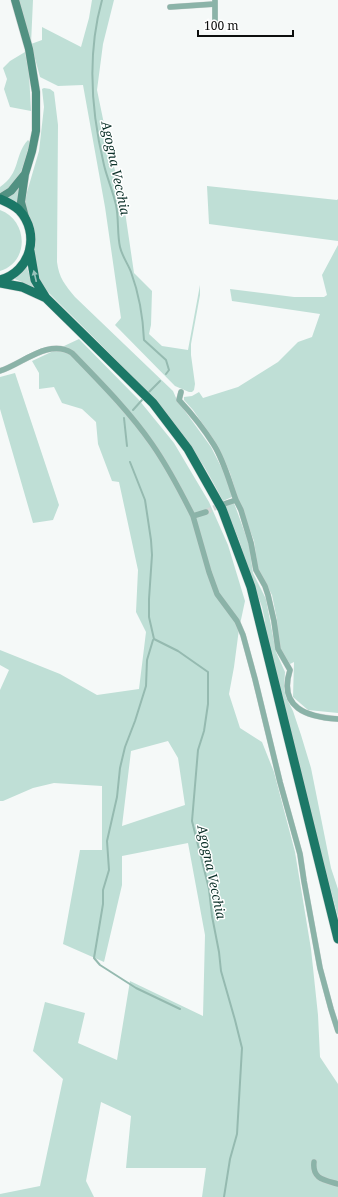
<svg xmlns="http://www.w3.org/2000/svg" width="338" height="1197" viewBox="0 0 338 1197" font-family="'Noto Serif',serif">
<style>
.green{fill:#bfdfd6;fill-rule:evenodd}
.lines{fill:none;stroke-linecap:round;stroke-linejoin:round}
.stream{stroke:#95bab0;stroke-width:2}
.street-tunnel{stroke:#d2d6d5;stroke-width:5.5;stroke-dasharray:5.5 3;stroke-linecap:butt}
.street-casing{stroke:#d0d4d3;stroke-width:6}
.secondary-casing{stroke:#d0d4d3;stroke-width:9}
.primary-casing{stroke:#d0d4d3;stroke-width:10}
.street{stroke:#8bb3a8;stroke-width:5.5}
.secondary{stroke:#529182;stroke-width:8}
.primary{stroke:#1c7867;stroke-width:9}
.oneway{fill:#99c2bb}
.labels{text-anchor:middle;stroke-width:3;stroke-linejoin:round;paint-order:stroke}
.water-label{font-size:13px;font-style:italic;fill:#0c3129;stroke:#fff}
</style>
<rect width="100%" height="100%" fill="#f5f9f8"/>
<path class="green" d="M 19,0 L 33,0 L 31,44 L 42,40 L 42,27 L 81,47 L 89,18 L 92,0 L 114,0 L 103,44 L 97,90 L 110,153 L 123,198 L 134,273 L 152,291 L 151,325 L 149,334 L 162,346 L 188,350 L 200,285 L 200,295 L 191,344 L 191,355 L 195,384 L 194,390 L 192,392 L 189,392 L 175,386 L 115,325 L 121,318 L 105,207 L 83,85 L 58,86 L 40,77 Z
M 25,52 L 29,73 L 31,111 L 10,107 L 4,89 L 7,79 L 3,68 L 10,61 Z
M 44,88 L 50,89 L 54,92 L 58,125 L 57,262 C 59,278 65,285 75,297 L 173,391 L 177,400 L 211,447 L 232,488 L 232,497 L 223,501 C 215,486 207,470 197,456 C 156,394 99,344 47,291 L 40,280 L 36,266 L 29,218 L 25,202 L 27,192 L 39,151 L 44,107 L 42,89 Z
M 28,140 L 30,142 C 25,161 20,186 0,194 L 0,187 C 21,173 14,155 28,140 Z
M 207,186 L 337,200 L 338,199 L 338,241 L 209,224 Z
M 19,188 L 17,206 L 5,200 Z
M 0,210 C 28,220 30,262 0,271 Z
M 338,245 L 338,713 L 308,710 L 293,697 L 294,662 L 290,664 L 280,650 L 278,637 L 277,620 L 272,595 L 258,569 L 254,541 L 237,496 L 230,473 L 218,446 L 193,410 L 184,400 L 184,397 L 192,396 L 199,392 L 203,398 L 238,387 L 278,362 L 298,342 L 312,337 L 320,314 L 232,301 L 230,289 L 294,297 L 324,297 L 327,295 L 322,275 Z
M 26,265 L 31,279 L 37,290 L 22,282 L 12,278 Z
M 79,339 L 139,400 L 174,443 L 209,502 L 228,545 L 245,601 L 239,629 L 234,667 L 229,694 L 240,728 L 262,742 L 274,772 L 295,852 L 311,949 L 318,1015 L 320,1057 L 338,1084 L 338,1197 L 202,1197 L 206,1168 L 126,1168 L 131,1116 L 101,1102 L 86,1181 L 94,1197 L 0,1197 L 0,1194 L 40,1186 L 63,1079 L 33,1051 L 45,1002 L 85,1013 L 78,1043 L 117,1060 L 130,981 L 203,1016 L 205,935 L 188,843 L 122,856 L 122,885 L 104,962 L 63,944 L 80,850 L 102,850 L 102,786 L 54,783 L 33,788 L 3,801 L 0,801 L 0,690 L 9,670 L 0,665 L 0,650 L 60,674 L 97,695 L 139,689 L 146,632 L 136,612 L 138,570 L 119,482 L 112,481 L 98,444 L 96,422 L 82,409 L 62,403 L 54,387 L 39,389 L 39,373 L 32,361 ZM 168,741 L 178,758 L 185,805 L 122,826 L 131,751 Z
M 15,373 L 59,505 L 53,520 L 33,523 L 0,409 L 0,377 Z
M 234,503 L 249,544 L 253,573 L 266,599 L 276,652 L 285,672 L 284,688 L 286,697 L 293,711 L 301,735 L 311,768 L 331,868 L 338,889 L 338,917 L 314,827 L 266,637 L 265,621 L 262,607 L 246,563 L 239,540 L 224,506 Z"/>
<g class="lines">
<path class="stream" d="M 102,0 C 87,54 91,111 104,165 C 107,178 113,191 116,205 C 119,219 117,234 120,247 C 122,256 128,264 131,272 C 139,294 143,317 144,340 L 166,360 L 169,370 L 166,374
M 148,393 L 160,381
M 133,410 L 142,400
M 124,418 L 127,446
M 130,462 L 145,500 L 151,540 L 152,555 L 149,599 L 149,617 L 154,639 L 178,651 L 208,672 L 208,704 L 204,731 L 198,750 L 192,821 L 209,889 L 212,916 L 219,952 L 221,971 L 235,1020 L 242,1048 L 237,1134 L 230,1159 L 224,1197
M 153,640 L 147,660 L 146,686 L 135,721 L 125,747 L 120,768 L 117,797 L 107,841 L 109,870 L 103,890 L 103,904 L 94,958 L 100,965 L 136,988 L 180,1009"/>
<path class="street-tunnel" d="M 206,512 L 222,504"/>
<g class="street-casing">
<path id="street" d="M 215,1 L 215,25
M 170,7 L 215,4
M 0,371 C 22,364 49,338 72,353 C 100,382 129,411 152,444 C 168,467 181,492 193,516 L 206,512
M 181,392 L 179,400 C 192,414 204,429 214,445 C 224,461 229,481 236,500 L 224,504
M 236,500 L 241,510 L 251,543 L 256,570 L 265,586 L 268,595 L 274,621 L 278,649 L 290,670 C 278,708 307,717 338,719
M 193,516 L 209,572 L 217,594 L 237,621 L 243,635 L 255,679 L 280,782 L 300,854 L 304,881 L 320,968 L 331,1009 L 338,1031
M 314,1162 C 312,1179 324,1180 338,1184"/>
</g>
<g class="secondary-casing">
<path id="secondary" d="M 15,0 L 29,49 L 36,92 L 36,131 L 32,151 L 25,174 L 21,202 L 25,217
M 0,198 L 11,191 L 24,175"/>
</g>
<g class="primary-casing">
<path id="primary" d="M 0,199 C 7,202 14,205 19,210 C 41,233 31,272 0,280
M 30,251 L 35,280 L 46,298 L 153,403 L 188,449 L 222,509 L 251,587 L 338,939
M 0,283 L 22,287 L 46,298"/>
</g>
<use href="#street" class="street"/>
<use href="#secondary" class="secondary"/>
<use href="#primary" class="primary"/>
</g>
<defs><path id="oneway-solid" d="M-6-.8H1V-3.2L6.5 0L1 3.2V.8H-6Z"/></defs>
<use class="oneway" href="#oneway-solid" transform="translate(35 276) rotate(-103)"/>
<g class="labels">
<g class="water-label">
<text transform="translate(116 168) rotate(78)" y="5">Agogna Vecchia</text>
<text transform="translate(212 872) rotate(78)" y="5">Agogna Vecchia</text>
</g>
</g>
<path d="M198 30v6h95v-6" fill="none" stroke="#0d0f0e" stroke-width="2"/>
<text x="204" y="30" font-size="12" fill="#0d0f0e" stroke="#ffffff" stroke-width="3" paint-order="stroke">100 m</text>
</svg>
